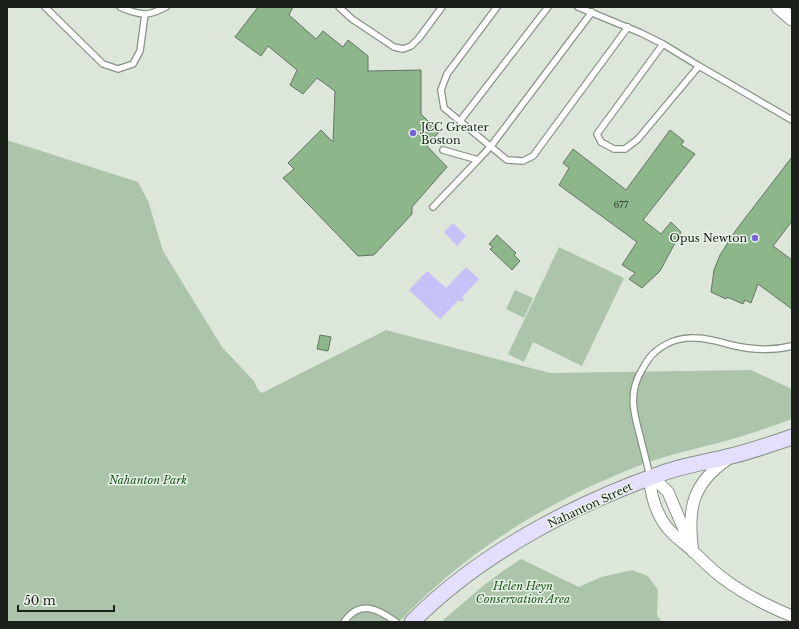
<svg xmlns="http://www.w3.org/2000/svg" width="799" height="629" viewBox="0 0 799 629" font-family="'Libre Baskerville',serif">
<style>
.green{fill:#acc5aa}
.water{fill:#c6c1f8}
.building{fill:#8db78a;stroke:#677267}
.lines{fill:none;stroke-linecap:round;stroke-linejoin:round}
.service-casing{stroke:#889387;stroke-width:8}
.minor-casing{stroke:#889387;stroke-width:13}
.tertiary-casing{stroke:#889387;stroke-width:15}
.secondary-casing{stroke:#889387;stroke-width:17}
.service{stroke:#fff;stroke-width:5.5}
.minor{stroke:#fff;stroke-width:11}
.tertiary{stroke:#fff;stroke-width:13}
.secondary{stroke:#e3dffc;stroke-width:15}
.poi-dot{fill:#7b61dc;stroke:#e9f4e8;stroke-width:1.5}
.labels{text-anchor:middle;stroke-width:3;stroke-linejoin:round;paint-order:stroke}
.number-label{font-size:9px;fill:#384637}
.poi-label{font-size:11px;fill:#1c201b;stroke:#e9f4e8;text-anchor:start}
.park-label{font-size:11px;font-style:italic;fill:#1c551b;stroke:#e9f4e8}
.street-label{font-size:11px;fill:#1c201b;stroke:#e9f4e8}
</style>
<rect width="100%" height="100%" fill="#dce7da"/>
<path class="green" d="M 7,140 L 138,182 L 148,201 L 163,251 L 222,347 L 254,381 L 258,390 L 262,393 L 386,330 L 550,373 L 751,370 L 792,389 L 792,419 C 771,427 750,434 729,440 C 704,447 679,452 655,460 C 633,467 612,477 591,486 C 517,521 455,563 399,622 L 7,622 Z
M 559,247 L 624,278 L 582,366 L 533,342 L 524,362 L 508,354 Z
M 515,290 L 533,298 L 524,318 L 506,309 Z
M 521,559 L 579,587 L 601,577 L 632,570 L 648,576 L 658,590 L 657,615 L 662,622 L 441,622 L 484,585 L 503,571 Z"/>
<path class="water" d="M 453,223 L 466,236 L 457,246 L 444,232 Z
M 466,267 L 479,279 L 462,297 L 464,300 L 462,302 L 459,300 L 440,319 L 409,290 L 427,271 L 446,288 Z"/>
<path class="building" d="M 258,7 L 293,7 L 289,15 L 316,39 L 323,31 L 343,47 L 348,40 L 368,56 L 368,71 L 421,70 L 421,114 L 439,132 L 427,146 L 447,167 L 412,207 L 412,214 L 374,255 L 358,256 L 283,178 L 294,169 L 288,163 L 321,130 L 333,142 L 335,91 L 317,78 L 303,94 L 290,85 L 297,70 L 268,46 L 261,56 L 235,37 Z
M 670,130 L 684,141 L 681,145 L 695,154 L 643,220 L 661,234 L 671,222 L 681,232 L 660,271 L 642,288 L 629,279 L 635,273 L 622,265 L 637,242 L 559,185 L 569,168 L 563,163 L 573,149 L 626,190 Z
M 792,157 L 792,221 L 773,246 L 792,260 L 792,309 L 758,284 L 751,303 L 745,300 L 743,304 L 727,297 L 726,299 L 711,292 L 714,270 L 720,255 L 736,230 Z
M 497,235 L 516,253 L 514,255 L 520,261 L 512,270 L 490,249 L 493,247 L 489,244 Z
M 320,335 L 331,337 L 328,351 L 317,349 Z"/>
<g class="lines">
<g class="service-casing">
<path id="service" d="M 45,7 L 103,64 L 118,69 L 133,64 L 140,51 L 145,14
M 120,7 C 126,10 138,14 145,14 C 152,14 160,10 166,7
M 339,7 L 352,19 L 394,47 L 403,49 L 411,46 L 419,38 L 442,7
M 497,7 L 447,74 L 441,90 L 444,108 L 507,160 L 523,161 L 533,156 L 628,27
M 578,7 L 641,33 L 663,44 L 699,66 L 792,120
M 663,44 L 597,134 L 601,142 L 614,149 L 625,149 L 638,139 L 699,66
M 460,121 L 548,7
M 443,150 L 478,160 L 491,146 L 592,12
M 433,207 L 478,160
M 650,477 C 647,463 643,449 640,436 C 633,411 628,391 643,368 C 646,363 649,357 654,353 C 665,343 680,337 695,338 C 708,338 720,342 731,345 C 752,350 772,351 792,346
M 344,622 C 360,599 378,609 396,622"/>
</g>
<g class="minor-casing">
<path id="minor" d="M 650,477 C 650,493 656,513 666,526 C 673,536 684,543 693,551 C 702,560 710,568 720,576 C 742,593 767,606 792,616
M 650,477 L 660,484 L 668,492 L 688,539
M 693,552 C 687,511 691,484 728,459"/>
</g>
<g class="tertiary-casing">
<path id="tertiary" d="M 778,7 L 792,19"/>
</g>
<g class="secondary-casing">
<path id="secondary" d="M 412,622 C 478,555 572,505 660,474 C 683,465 708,462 731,456 C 752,451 772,444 792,437"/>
</g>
<use href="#service" class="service"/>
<use href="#minor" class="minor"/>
<use href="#tertiary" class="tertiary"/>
<use href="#secondary" class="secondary"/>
</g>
<g class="poi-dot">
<circle cx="413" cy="133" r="4"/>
<circle cx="755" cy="238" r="4"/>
</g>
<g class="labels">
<g class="number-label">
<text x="621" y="208">677</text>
</g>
<g class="poi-label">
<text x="421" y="131">JCC Greater<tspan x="421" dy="13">Boston</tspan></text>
<text x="747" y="242" text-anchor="end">Opus Newton</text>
</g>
<g class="park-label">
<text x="148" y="484">Nahanton Park</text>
<text x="523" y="590">Helen Heyn<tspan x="523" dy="13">Conservation Area</tspan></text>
</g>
<g class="street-label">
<text transform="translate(590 505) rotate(-25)" y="4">Nahanton Street</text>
</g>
</g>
<rect width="799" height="629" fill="none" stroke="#1c201b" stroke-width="16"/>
<path d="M18 605v6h96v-6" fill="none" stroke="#1c201b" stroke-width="2"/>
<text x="24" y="605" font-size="12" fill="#1c201b" stroke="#e9f4e8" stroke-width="3" paint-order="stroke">50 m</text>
</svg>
